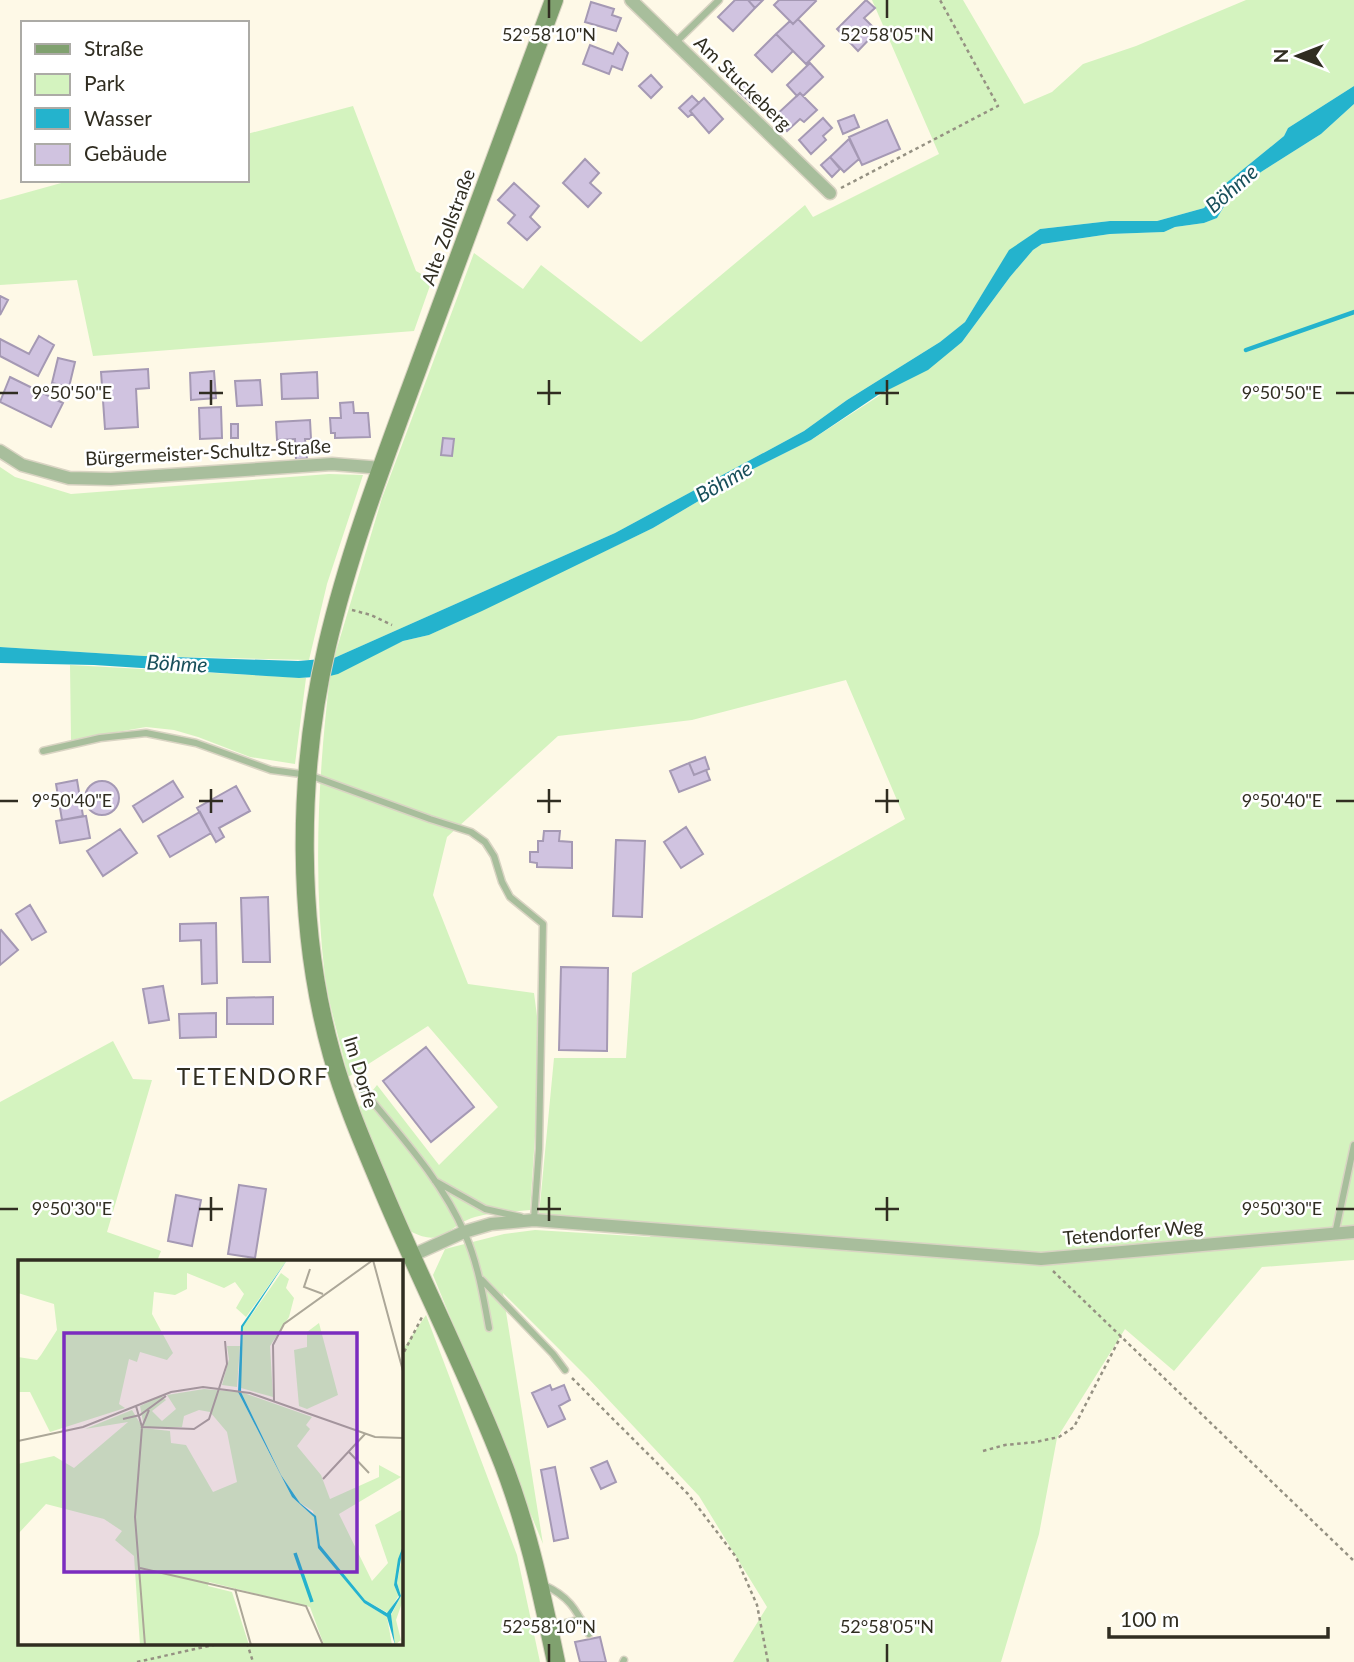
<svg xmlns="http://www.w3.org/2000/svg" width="1354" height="1662" viewBox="0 0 1354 1662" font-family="Lato,sans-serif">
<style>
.green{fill:#d4f3bf}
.water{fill:#24b3cd}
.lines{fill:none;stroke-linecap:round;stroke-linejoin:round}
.stream{stroke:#24b3cd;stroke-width:4.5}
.building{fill:#d0c3e0;stroke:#a599b4;stroke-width:2}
.lane-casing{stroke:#d9d4c3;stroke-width:9}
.street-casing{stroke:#d9d4c3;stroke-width:15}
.secondary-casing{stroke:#d9d4c3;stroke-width:20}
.path{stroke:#959182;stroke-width:2.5;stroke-dasharray:3.5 3.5;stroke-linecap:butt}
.lane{stroke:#a8be9c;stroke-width:6}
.street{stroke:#a8be9c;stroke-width:12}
.secondary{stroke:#80a16f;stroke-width:18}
.ticks{fill:none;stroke:#302d21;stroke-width:2.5}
.labels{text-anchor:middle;stroke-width:5;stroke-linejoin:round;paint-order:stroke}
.street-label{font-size:19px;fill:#302d21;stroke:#fff}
.water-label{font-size:21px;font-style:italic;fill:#184f5b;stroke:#fff}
.quarter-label{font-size:23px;letter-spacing:2px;fill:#302d21;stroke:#fff}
.inset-river{fill:none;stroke:#24b3cd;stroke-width:3.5}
.inset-road{fill:none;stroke:#aca798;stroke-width:2}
.view{fill:#7b2cbf;fill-opacity:0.15;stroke:#7b2cbf;stroke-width:3.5}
.inset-edge{fill:none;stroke:#302d21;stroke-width:3.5}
.ticks-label{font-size:18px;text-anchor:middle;fill:#302d21;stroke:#fff;stroke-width:5;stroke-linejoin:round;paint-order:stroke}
</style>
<rect width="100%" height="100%" fill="#fef9e7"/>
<path class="green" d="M 872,0 L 963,0 L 1024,104 L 1052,92 L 1083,64 L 1136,46 L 1246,0 L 1354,0 L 1354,86 L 1288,128 L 1284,136 L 1225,184 L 1204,208 L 1157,221 L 1110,221 L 1040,229 L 1009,251 L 965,322 L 940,342 L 847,400 L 804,431 L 615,533 L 334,658 L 382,498 L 474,253 L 523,289 L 541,265 L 641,342 L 805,205 L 813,217 L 939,154 Z
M 1354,104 L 1354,1260 L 1262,1267 L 1174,1371 L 1125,1329 L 1057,1438 L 1039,1534 L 1001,1662 L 733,1662 L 767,1607 L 699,1496 L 588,1378 L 503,1293 L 543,1544 L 433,1275 L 445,1249 L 504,1234 L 535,1230 L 650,1237 L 654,1226 L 539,1215 L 554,1058 L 626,1058 L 632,973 L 905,819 L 846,680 L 692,720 L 558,736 L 447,837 L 433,895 L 468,984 L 534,993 L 541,1047 L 530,1210 C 512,1212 492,1212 475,1217 C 446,1226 444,1249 410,1231 L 357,1110 L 377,1085 L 439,1165 L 498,1107 L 428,1026 L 348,1077 C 341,1044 330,1011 325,977 C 313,877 318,776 330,676 L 403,641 L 429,635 L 653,528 L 751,470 L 811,440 L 962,342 L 1010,277 L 1033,250 L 1042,244 L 1110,234 L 1164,232 L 1175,227 L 1204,223 L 1217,218 L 1228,201 L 1261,172 L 1321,134 Z
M 353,106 L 416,271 L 432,280 L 414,331 L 93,356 L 77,280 L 0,285 L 0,200 L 72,180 L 247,180 L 247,134 Z
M 0,467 L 15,477 L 71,494 L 329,474 L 363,475 L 327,584 L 309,660 L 143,656 L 0,647 Z
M 70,665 L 306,678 L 295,764 L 250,757 L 198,737 L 174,730 L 146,727 L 71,740 Z
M 113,1041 L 133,1079 L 152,1080 L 107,1232 L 161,1251 L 157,1261 L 19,1261 L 19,1643 L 401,1643 L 401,1352 L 426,1315 L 517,1555 L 540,1662 L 0,1662 L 0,1102 Z"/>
<path class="water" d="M 1354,86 L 1354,104 L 1321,134 L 1261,172 L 1228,200 L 1217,218 L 1204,223 L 1175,227 L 1164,232 L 1110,234 L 1042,244 L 1033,250 L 1010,277 L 962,342 L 928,370 L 878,395 L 811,440 L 751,470 L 653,528 L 482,611 L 429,635 L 403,641 L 338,674 L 330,676 L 299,678 L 94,665 L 0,663 L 0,647 L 144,656 L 298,661 L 334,658 L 615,533 L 804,431 L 847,400 L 940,342 L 965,322 L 1009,250 L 1040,229 L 1110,221 L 1157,221 L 1204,208 L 1225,184 L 1284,136 L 1288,128 Z"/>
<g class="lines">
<path class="stream" d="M 1246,350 L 1354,312"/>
</g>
<path class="building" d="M 735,0 L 748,0 L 755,8 L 733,31 L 718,17 Z
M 748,0 L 763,0 L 755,8 Z
M 779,0 L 815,0 L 816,1 L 793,24 L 774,5 Z
M 866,0 L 875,8 L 864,18 L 877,31 L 858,51 L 837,29 Z
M 591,2 L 614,9 L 612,15 L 621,18 L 616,31 L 585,22 Z
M 798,19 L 824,46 L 806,64 L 776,34 L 790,21 L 793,24 Z
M 776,34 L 793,51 L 772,72 L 755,55 Z
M 618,43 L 628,53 L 622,70 L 612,66 L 609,74 L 583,64 L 590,45 L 613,54 Z
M 810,63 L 823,77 L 803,96 L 800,93 L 797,96 L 787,85 Z
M 651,75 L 662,87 L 651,98 L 639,86 Z
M 746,82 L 758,94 L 751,103 L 738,91 Z
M 800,93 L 817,110 L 804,122 L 800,119 L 787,131 L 774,117 Z
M 692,96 L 699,103 L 690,111 L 692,114 L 688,117 L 679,108 Z
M 704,98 L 723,119 L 709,133 L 690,111 Z
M 854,115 L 859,127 L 843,134 L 838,121 Z
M 823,118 L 832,128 L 823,136 L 826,140 L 811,154 L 799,140 Z
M 887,120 L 900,149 L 862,165 L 849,137 Z
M 849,139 L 859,159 L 844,172 L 830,157 Z
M 830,157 L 840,169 L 832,177 L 821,165 Z
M 585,159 L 599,173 L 590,183 L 601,193 L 588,207 L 563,183 Z
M 514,183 L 539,206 L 530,217 L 540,227 L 527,240 L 508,223 L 515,215 L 498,200 Z
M 0,296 L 8,300 L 0,315 Z
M 39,336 L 54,345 L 38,376 L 0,356 L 0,339 L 29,354 Z
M 58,358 L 75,362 L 69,387 L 52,383 Z
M 148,369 L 149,388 L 136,389 L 138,427 L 105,429 L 101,372 Z
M 214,371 L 216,398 L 191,400 L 190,373 Z
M 317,372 L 318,398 L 282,399 L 281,374 Z
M 10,377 L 63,403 L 51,427 L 0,402 Z
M 260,380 L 262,405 L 237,406 L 235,381 Z
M 353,402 L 354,413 L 368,413 L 370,437 L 335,438 L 335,433 L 331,433 L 330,418 L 341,418 L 340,403 Z
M 221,407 L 222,438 L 200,439 L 199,408 Z
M 310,420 L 311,439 L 305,439 L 307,459 L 296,460 L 295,439 L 277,440 L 276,422 Z
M 231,424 L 238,424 L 238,438 L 231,438 Z
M 443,438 L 454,439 L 452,456 L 441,455 Z
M 705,757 L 709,769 L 694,775 L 689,763 Z
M 689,763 L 694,775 L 706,770 L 710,780 L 679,792 L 670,771 Z
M 77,780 L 83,816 L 62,820 L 56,784 Z
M 173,781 L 183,797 L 143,822 L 133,806 Z
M85 798a17 17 0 1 1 34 0a17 17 0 1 1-34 0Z
M 236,786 L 250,811 L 219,828 L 224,837 L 216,842 L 197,808 Z
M 200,812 L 211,833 L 170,857 L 158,836 Z
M 86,816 L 90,838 L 60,843 L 56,821 Z
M 686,827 L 703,854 L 681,868 L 664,842 Z
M 120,829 L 137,853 L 103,876 L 87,851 Z
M 544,831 L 560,831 L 559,841 L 572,842 L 572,868 L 537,867 L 537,863 L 530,862 L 530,852 L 538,852 L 538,841 L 543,841 Z
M 616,840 L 645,841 L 642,917 L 613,916 Z
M 268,897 L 270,962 L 243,962 L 241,898 Z
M 30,905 L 46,932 L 32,940 L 16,914 Z
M 216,923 L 217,983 L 202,984 L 201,940 L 180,941 L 180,924 Z
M 1,930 L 18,950 L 0,965 L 0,931 Z
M 561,967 L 608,968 L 607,1051 L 559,1050 Z
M 163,986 L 169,1020 L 149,1023 L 143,989 Z
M 273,997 L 273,1024 L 227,1024 L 227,998 Z
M 216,1013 L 216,1037 L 180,1038 L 179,1014 Z
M 426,1047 L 474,1107 L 431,1142 L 383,1081 Z
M 239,1185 L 266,1189 L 255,1258 L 228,1254 Z
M 176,1195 L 201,1200 L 192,1246 L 168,1241 Z
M 550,1385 L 552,1390 L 564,1385 L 570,1400 L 559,1406 L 565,1419 L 548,1427 L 532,1393 Z
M 607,1461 L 616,1482 L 601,1489 L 591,1468 Z
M 555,1467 L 568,1538 L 554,1541 L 541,1470 Z
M 600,1637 L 606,1662 L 580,1662 L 575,1642 Z"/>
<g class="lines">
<g class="lane-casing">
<path id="lane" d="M 676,42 L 719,0
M 43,751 L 100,738 L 146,733 L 196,743 L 271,770 L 309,775 L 430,819 L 471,832 L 485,842 L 494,856 L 502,882 L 510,897 L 543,924 L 539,1149 L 534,1219
M 358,1084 C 396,1131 441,1178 465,1234 C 478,1264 483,1295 489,1328
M 435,1181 L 485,1209 L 521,1217
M 1335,1234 L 1354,1145
M 482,1280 L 553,1354 L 565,1370
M 544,1585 C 570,1597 576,1610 589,1634
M 550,1627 L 581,1619
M 623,1662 L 624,1660"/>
</g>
<g class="street-casing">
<path id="street" d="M 631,0 L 830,193
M 0,451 L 22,465 L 69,478 L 111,479 L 332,464 L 382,468
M 411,1256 L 464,1232 L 491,1224 L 534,1220 L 1041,1259 L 1354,1232"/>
</g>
<g class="secondary-casing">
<path id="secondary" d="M 554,0 C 511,115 469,231 426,346 C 390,445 351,543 327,646 C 297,774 296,927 332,1055 C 344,1099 363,1143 381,1186 C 418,1275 462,1361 498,1451 C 526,1519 541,1590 556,1662"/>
</g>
<path class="path" d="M 841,188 L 998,106 L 940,0
M 352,610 L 371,615 L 392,625
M 1053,1271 L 1354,1561
M 401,1358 L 422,1317
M 572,1378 L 688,1494 L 736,1557 L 757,1605 L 768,1662
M 983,1451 L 1005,1445 L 1036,1442 L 1059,1437 L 1074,1427 L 1121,1336
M 247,1643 L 253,1662
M 137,1662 L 222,1643"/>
<use href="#lane" class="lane"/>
<use href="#street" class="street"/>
<use href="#secondary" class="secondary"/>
</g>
<path class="ticks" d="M 549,0 L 549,18M 887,0 L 887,18M 211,380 L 211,405M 549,380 L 549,405M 887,380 L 887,405M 0,393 L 18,393M 199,393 L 223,393M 537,393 L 561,393M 875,393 L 899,393M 1336,393 L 1354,393M 211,789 L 211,813M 549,789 L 549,813M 887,789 L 887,813M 0,801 L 18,801M 199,801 L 223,801M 537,801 L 561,801M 875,801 L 899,801M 1336,801 L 1354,801M 211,1197 L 211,1221M 549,1197 L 549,1221M 887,1197 L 887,1221M 0,1209 L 18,1209M 199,1209 L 223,1209M 537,1209 L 561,1209M 875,1209 L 899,1209M 1336,1209 L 1354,1209M 549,1644 L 549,1662M 887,1644 L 887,1662"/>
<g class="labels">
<g class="street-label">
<text transform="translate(743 83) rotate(44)" y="7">Am Stuckeberg</text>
<text transform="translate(448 227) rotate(-70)" y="7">Alte Zollstraße</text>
<text transform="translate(208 452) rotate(-3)" y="7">Bürgermeister-Schultz-Straße</text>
<text transform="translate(361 1072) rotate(73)" y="7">Im Dorfe</text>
<text transform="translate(1133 1232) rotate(-5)" y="7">Tetendorfer Weg</text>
</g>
<g class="water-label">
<text transform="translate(1232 189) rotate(-41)" y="7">Böhme</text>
<text transform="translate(724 482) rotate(-30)" y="7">Böhme</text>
<text transform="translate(177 664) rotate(3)" y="7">Böhme</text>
</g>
<g class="quarter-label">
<text x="253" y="1085">TETENDORF</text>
</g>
</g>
<g transform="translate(18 1260)">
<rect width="385" height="385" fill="#fef9e7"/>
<path d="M 0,0 L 269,0 L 228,57 L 218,48 L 226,34 L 217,22 L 206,28 L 169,13 L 169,29 L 157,35 L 136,32 L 134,54 L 155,93 L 149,100 L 122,92 L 119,102 L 111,99 L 101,144 L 107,148 L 32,172 L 12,132 L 0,132 L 0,97 L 19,100 L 23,95 L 39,70 L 36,44 L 0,33 ZM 263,13 L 271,19 L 268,28 L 276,38 L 271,57 L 252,86 L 255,137 L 223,128 L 223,99 L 225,67 ZM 301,63 L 320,135 L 289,149 L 281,146 L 276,90 L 289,87 L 289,72 ZM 209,86 L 222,86 L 219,127 L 204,125 L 211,99 ZM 186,129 L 220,132 L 274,237 L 296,257 L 300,287 L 346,343 L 369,357 L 374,385 L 306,385 L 292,347 L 191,322 L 190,326 L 214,332 L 231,385 L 122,385 L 116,296 L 97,280 L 104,271 L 86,259 L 28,244 L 0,274 L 0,204 L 36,196 L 56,208 L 110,162 L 67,169 L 114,150 L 125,168 L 152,171 L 153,183 L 168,185 L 195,232 L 219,222 L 209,172 L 192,152 L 181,150 L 166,156 L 164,167 L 126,167 L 122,146 L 143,136 L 148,140 L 134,151 L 144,161 L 158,149 L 149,135 ZM 223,132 L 294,157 L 288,165 L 292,169 L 279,186 L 303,215 L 312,239 L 361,217 L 361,205 L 383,217 L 321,254 L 354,321 L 370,303 L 357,265 L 385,249 L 385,286 L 376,325 L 381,335 L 370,353 L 347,340 L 302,285 L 295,251 L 282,243 L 263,215 ZM 385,291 L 385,340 L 378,360 L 383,380 L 377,385 L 373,355 L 383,336 L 379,323 Z" fill="#d4f3bf"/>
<path d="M 269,0 L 225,67 L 223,132 L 263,215 L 282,243 L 298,256 L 302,285 L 347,340 L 369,353 L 381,337 L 376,325 L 380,299 L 385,286 L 379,323 L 383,336 L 373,354 L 377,385 L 369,357 L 346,343 L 300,288 L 296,257 L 274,237 L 220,132 L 223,66 Z" fill="#24b3cd"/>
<path class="inset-river" d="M 277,293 L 294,342"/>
<path class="inset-road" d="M 355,0 L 385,111M 292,9 L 286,27 L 305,34M 256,141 L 255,85 L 266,64 L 355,0M 118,146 L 124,167 L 117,257 L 127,385M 131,150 L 124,167 L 176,169 L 191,159 L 209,104 L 207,81M 105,159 L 122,155 L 148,136M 0,181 L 65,167 L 153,132 L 185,127 L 232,133 L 357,177 L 385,178M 331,192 L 351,213M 305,219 L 347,174M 122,308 L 288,346 L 305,385M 217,329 L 233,385"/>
<path class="view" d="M 46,73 L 339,73 L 339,312 L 46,312 Z"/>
<rect width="385" height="385" class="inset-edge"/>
</g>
<g class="ticks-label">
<text x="549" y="41">52°58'10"N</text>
<text x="887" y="41">52°58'05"N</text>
<text x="1282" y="399">9°50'50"E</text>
<text x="72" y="399">9°50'50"E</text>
<text x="1282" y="807">9°50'40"E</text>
<text x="72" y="807">9°50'40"E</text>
<text x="1282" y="1215">9°50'30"E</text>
<text x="72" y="1215">9°50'30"E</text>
<text x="549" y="1633">52°58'10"N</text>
<text x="887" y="1633">52°58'05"N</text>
</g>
<rect x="21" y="21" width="228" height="161" fill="#ffffff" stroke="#acaba6" stroke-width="2"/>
<rect x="35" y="44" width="35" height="10" fill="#80a16f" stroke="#acaba6" stroke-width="2"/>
<text x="84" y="56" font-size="21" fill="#302d21">Straße</text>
<rect x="35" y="74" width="35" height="21" fill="#d4f3bf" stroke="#acaba6" stroke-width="2"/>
<text x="84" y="91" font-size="21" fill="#302d21">Park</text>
<rect x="35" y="108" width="35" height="21" fill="#24b3cd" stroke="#acaba6" stroke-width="2"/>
<text x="84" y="126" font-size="21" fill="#302d21">Wasser</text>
<rect x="35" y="144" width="35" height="21" fill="#d0c3e0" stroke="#acaba6" stroke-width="2"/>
<text x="84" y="161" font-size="21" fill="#302d21">Gebäude</text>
<g transform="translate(1298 56) rotate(270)" stroke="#ffffff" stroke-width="5" paint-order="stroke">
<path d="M0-5L12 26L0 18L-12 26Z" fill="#302d21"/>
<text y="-10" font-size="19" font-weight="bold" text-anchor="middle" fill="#302d21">N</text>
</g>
<path d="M1109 1627v10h219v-10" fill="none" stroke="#302d21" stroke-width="3.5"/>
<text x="1120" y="1627" font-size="21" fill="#302d21" stroke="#ffffff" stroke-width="5" paint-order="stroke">100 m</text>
</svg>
